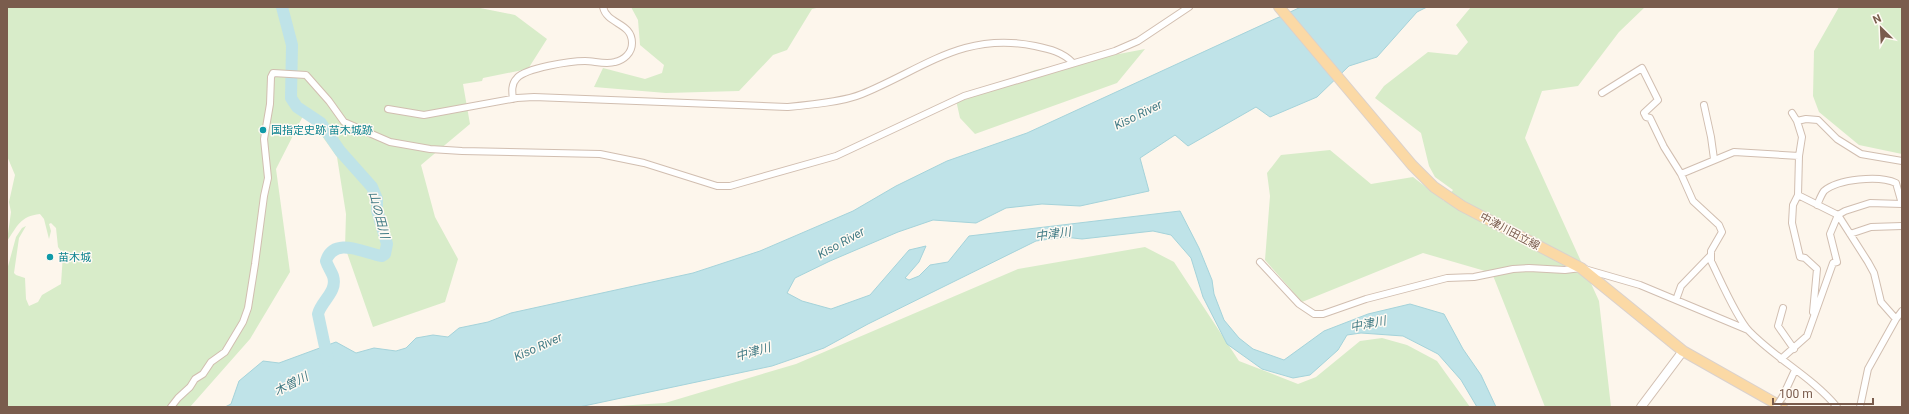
<svg xmlns="http://www.w3.org/2000/svg" width="1909" height="414" viewBox="0 0 1909 414" font-family="Roboto,'Noto Sans JP',sans-serif">
<style>
.green{fill:#d8ecc9}
.water{fill:#bfe3e8;stroke:#a5d3da}
.lines{fill:none;stroke-linecap:round;stroke-linejoin:round}
.river{stroke:#bfe3e8;stroke-width:12}
.minor-casing{stroke:#d1beb0;stroke-width:8}
.tertiary-casing{stroke:#d1beb0;stroke-width:10}
.primary-casing{stroke:#dad1cd;stroke-width:12}
.minor{stroke:#fff;stroke-width:6}
.tertiary{stroke:#fff;stroke-width:8}
.primary{stroke:#fbd9a5;stroke-width:10}
.minor-bridge-casing{stroke:#d1beb0;stroke-width:8;stroke-linecap:butt}
.minor-bridge{stroke:#fff;stroke-width:6}
.culture-dot{fill:#0f9aa8;stroke:#fffaf3;stroke-width:1.5}
.labels{text-anchor:middle;stroke-width:3;stroke-linejoin:round;paint-order:stroke}
.culture-label{font-size:11px;fill:#0d838f;stroke:#fffaf3;text-anchor:start}
.street-label{font-size:11px;fill:#7a5c4d;stroke:#fffaf3}
.water-label{font-size:12px;font-style:italic;fill:#437c86;stroke:#fffaf3}
</style>
<rect width="100%" height="100%" fill="#fdf6ec"/>
<path class="green" d="M 7,7 L 475,7 L 515,15 L 547,39 L 528,69 L 483,78 L 482,81 L 463,84 L 470,124 L 421,165 L 435,217 L 458,259 L 445,302 L 373,327 L 345,247 L 346,214 L 337,157 L 305,112 L 276,169 L 290,272 L 250,339 L 190,407 L 7,407 L 7,270 L 16,237 L 22,228 L 26,226 L 19,238 L 14,273 L 16,275 L 25,278 L 26,299 L 29,306 L 38,302 L 42,295 L 61,284 L 63,254 L 58,247 L 56,228 L 51,223 L 49,224 L 51,231 L 49,239 L 44,219 L 40,214 C 20,216 17,227 7,241 L 11,212 L 9,202 L 15,175 L 7,156 Z
M 631,7 L 821,7 L 812,9 L 787,50 L 773,55 L 739,91 L 666,93 L 594,87 L 603,68 L 645,79 L 662,73 L 664,65 L 640,45 L 638,20 Z
M 1471,7 L 1645,7 L 1619,32 L 1578,86 L 1542,91 L 1525,138 L 1599,301 L 1611,407 L 1545,407 L 1492,273 L 1423,253 L 1302,302 L 1265,260 L 1270,196 L 1267,173 L 1281,155 L 1330,150 L 1371,184 L 1413,177 L 1444,201 L 1453,190 L 1435,177 L 1429,166 L 1421,133 L 1375,98 L 1384,86 L 1428,52 L 1457,55 L 1468,42 L 1456,25 Z
M 1839,7 L 1902,7 L 1902,154 L 1859,145 L 1819,112 L 1813,96 L 1814,51 Z
M 1145,49 L 1117,83 L 975,134 L 960,118 L 956,100 L 1035,70 Z
M 1145,247 L 1174,262 L 1239,361 L 1298,384 L 1316,377 L 1360,341 L 1382,338 L 1407,345 L 1437,361 L 1470,407 L 601,407 L 665,403 L 796,364 L 1018,269 Z"/>
<path class="water" d="M 1301,7 L 1427,7 L 1417,12 L 1377,57 L 1349,66 L 1317,97 L 1270,117 L 1256,107 L 1188,146 L 1175,135 L 1140,158 L 1149,191 L 1080,206 L 1042,204 L 1006,208 L 976,223 L 933,220 L 898,232 L 830,261 L 795,278 L 787,293 L 802,301 L 831,309 L 870,295 L 909,250 L 926,246 L 919,262 L 905,278 L 909,280 L 919,276 L 930,265 L 948,262 L 969,236 L 1180,211 L 1199,248 L 1212,280 L 1214,294 L 1224,320 L 1239,338 L 1253,349 L 1284,360 L 1324,331 L 1368,314 L 1410,304 L 1444,314 L 1463,349 L 1481,375 L 1496,407 L 1477,407 L 1461,380 L 1438,354 L 1403,336 L 1361,333 L 1347,335 L 1338,350 L 1310,375 L 1293,378 L 1262,369 L 1227,344 L 1203,297 L 1191,258 L 1171,235 L 1153,231 L 1082,239 L 1064,237 L 1036,241 L 868,324 L 824,348 L 772,366 L 579,407 L 225,407 L 231,404 L 239,381 L 263,361 L 279,363 L 336,342 L 356,353 L 374,348 L 396,351 L 406,348 L 416,338 L 433,335 L 448,337 L 459,328 L 488,322 L 511,313 L 693,273 L 760,251 L 853,211 L 896,186 L 947,161 L 1027,133 Z"/>
<g class="lines">
<path class="river" d="M 282,7 L 292,45 L 291,98 L 297,107 L 321,123 L 340,151 L 372,187 L 377,199 L 377,210 L 387,244 L 385,254 L 382,256 C 364,253 334,236 326,261 C 328,267 331,271 333,276 C 338,292 321,301 318,314 L 328,361"/>
<g class="minor-casing">
<path id="minor" d="M 1602,93 L 1642,68 L 1658,100 L 1644,113 L 1646,117 L 1650,118 L 1664,147 L 1681,174 L 1693,201 L 1719,225 L 1722,232 L 1711,251 L 1711,261 C 1720,279 1736,317 1749,331 C 1776,359 1812,377 1837,407
M 513,99 C 512,92 511,84 517,78 C 526,68 570,61 585,61 C 594,61 606,65 615,62 C 624,60 632,53 632,43 C 632,22 607,25 603,7
M 1704,105 L 1711,137 L 1714,159
M 388,109 L 424,115 L 517,98 L 534,97 L 787,107 C 809,105 843,102 862,94 C 923,69 964,31 1035,46 C 1049,49 1063,52 1073,63
M 1792,113 L 1797,121 L 1802,137 L 1799,156 L 1798,195 L 1793,205 L 1792,223 L 1800,257 L 1805,258 L 1817,269 L 1813,312
M 1797,121 L 1806,119 L 1818,120 L 1837,139 L 1861,154 L 1902,161
M 1681,174 L 1734,152 L 1799,156
M 1798,195 L 1838,215 L 1868,262 L 1874,273 L 1881,302 L 1896,319
M 1850,234 L 1871,227 L 1902,226
M 1260,262 L 1299,304 L 1314,314 L 1323,314 L 1366,299 L 1447,278 L 1474,277 L 1513,269 L 1529,268 L 1565,270 L 1581,268 L 1640,285 L 1748,330
M 1676,300 L 1681,286 L 1710,256
M 1783,308 L 1778,326 L 1794,349
M 1781,359 L 1807,336 L 1833,263 L 1837,262 L 1830,234 L 1838,215 L 1845,211 L 1870,203 L 1902,204 L 1896,183 C 1879,175 1838,179 1824,191 C 1821,195 1819,201 1817,205
M 1783,396 L 1795,370
M 171,407 L 178,398 L 190,387 L 195,379 L 203,374 L 211,362 L 225,352 L 243,322 L 248,308 L 255,264 L 264,196 L 268,178 L 264,139 L 270,104 L 271,77 L 273,73 L 306,75 L 329,101 L 344,122 L 390,142 L 430,149 L 462,151 L 600,154 L 644,163 L 717,186 L 730,186 L 836,156 L 964,96 L 1115,51 L 1138,41 L 1189,7
M 1860,407 L 1868,369 L 1896,319 L 1902,311"/>
</g>
<g class="tertiary-casing">
<path id="tertiary" d="M 1641,407 L 1683,351"/>
</g>
<g class="primary-casing">
<path id="primary" d="M 1279,7 L 1412,165 L 1434,187 L 1462,206 L 1581,268 L 1683,351 L 1782,407"/>
</g>
<use href="#minor" class="minor"/>
<use href="#tertiary" class="tertiary"/>
<use href="#primary" class="primary"/>
<g class="minor-bridge-casing">
<path id="minor-bridge" d="M 1776,407 L 1783,396"/>
</g>
<use href="#minor-bridge" class="minor-bridge"/>
</g>
<g class="culture-dot">
<circle cx="263" cy="130" r="4"/>
<circle cx="50" cy="257" r="4"/>
</g>
<g class="labels">
<g class="culture-label">
<text x="271" y="134">国指定史跡 苗木城跡</text>
<text x="58" y="261">苗木城</text>
</g>
<g class="street-label">
<text transform="translate(1510 231) rotate(28)" y="4">中津川田立線</text>
</g>
<g class="water-label">
<text transform="translate(1138 115) rotate(-26)" y="4">Kiso River</text>
<text transform="translate(379 215) rotate(75)" y="4">山の田川</text>
<text transform="translate(1053 234) rotate(-8)" y="4">中津川</text>
<text transform="translate(841 243) rotate(-29)" y="4">Kiso River</text>
<text transform="translate(1368 324) rotate(-11)" y="4">中津川</text>
<text transform="translate(538 347) rotate(-24)" y="4">Kiso River</text>
<text transform="translate(753 352) rotate(-16)" y="4">中津川</text>
<text transform="translate(291 384) rotate(-27)" y="4">木曽川</text>
</g>
</g>
<rect width="1909" height="414" fill="none" stroke="#7a5c4d" stroke-width="16"/>
<g transform="translate(1881 28) rotate(336)" stroke="#fffaf3" stroke-width="3" paint-order="stroke">
<path d="M0-3L7 15L0 10L-7 15Z" fill="#7a5c4d"/>
<text y="-6" font-size="11" font-weight="bold" text-anchor="middle" fill="#7a5c4d">N</text>
</g>
<path d="M1773 398v6h100v-6" fill="none" stroke="#7a5c4d" stroke-width="2"/>
<text x="1779" y="398" font-size="12" fill="#7a5c4d" stroke="#fffaf3" stroke-width="3" paint-order="stroke">100 m</text>
</svg>
